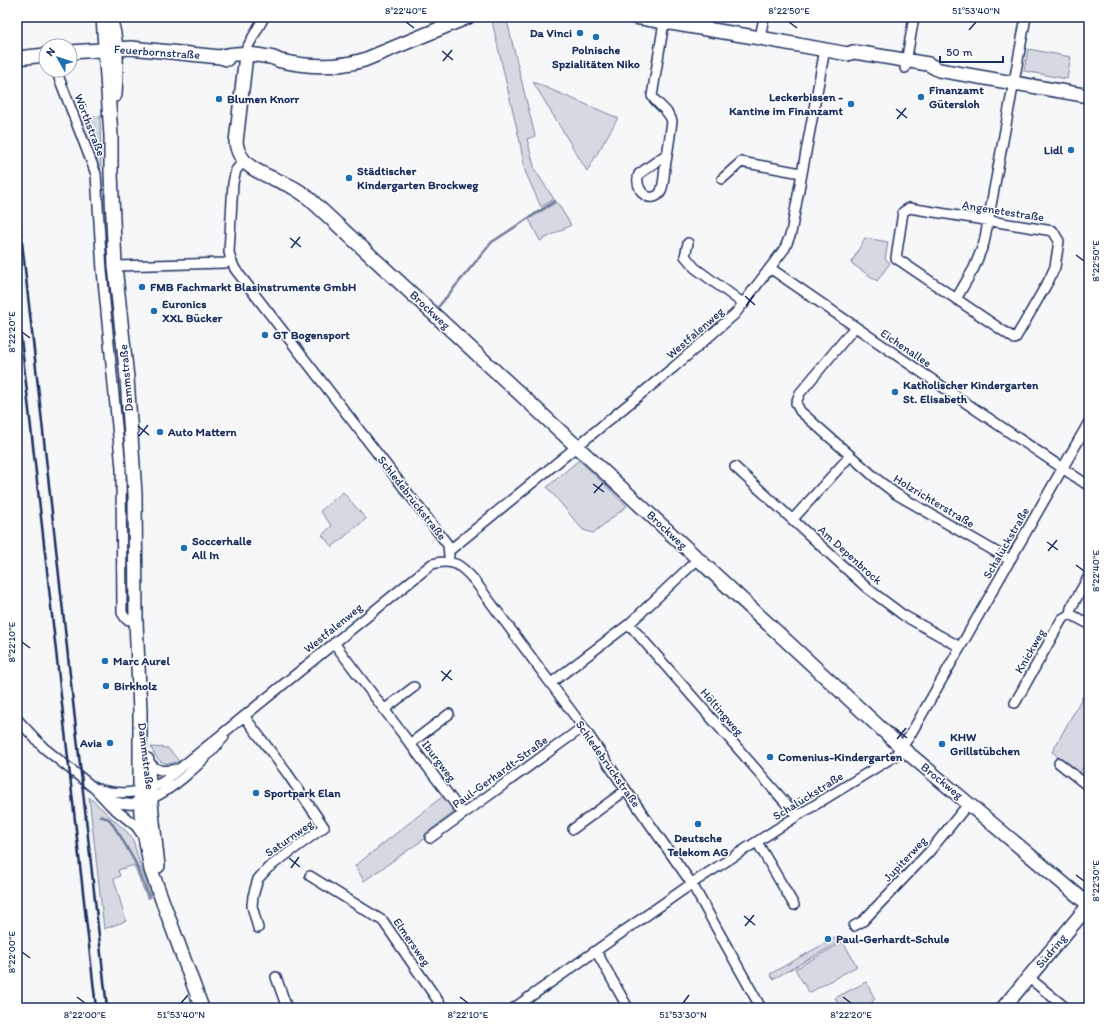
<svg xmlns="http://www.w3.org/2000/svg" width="1106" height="1025" viewBox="0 0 1106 1025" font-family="Itim,sans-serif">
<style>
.green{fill:#d6d9e2;stroke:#7884a0}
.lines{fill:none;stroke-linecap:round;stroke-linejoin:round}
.stream{stroke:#707c99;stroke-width:2.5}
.street-casing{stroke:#1b2f5e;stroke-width:12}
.secondary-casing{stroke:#1b2f5e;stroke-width:16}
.street{stroke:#fff;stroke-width:9}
.secondary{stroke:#fff;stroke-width:13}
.rail{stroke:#1b2f5e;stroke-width:2.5}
.ticks{fill:none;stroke:#1b2f5e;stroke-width:1.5}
.poi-dot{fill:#1f6fb2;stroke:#fff;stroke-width:1.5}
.labels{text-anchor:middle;stroke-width:3;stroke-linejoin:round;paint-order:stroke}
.poi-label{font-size:12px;font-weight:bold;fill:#1b2f5e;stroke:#fff;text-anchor:start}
.street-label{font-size:12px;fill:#1b2f5e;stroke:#fff}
.neatline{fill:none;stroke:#1b2f5e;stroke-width:1.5}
.ticks-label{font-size:10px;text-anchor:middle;fill:#1b2f5e}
</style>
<rect width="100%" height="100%" fill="#f6f7f9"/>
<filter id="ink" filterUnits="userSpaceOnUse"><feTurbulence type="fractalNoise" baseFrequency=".025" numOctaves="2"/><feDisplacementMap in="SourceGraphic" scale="8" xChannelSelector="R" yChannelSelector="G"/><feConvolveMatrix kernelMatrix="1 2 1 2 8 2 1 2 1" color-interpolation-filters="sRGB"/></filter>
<g filter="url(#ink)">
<path class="green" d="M 491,17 L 506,17 L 535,136 L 527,139 L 535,170 L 554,199 L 541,207 L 525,171 L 520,142 Z
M 1028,49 L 1071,57 L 1067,79 L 1024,71 Z
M 533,82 L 618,118 L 587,171 Z
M 100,115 L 101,170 L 97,168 L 79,122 Z
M 557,202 L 571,225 L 540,241 L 529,219 Z
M 865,238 L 888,242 L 885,259 L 890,263 L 877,281 L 851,263 Z
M 579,460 L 627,506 L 593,533 L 583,530 L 547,487 Z
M 343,492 L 366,519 L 332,547 L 322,535 L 332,526 L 320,511 Z
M 1088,687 L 1089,688 L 1089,756 L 1079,774 L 1052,752 Z
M 151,747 L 168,748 L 179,761 C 164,767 157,762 151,747 Z
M 443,796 L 448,797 L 457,810 L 425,834 L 427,837 L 364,881 L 355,866 Z
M 89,797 L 128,833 L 133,840 L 141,868 L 151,896 L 150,898 L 147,898 L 134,865 L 118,870 L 120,876 L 114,879 L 126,921 L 104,929 Z
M 840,935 L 843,940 L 773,979 L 770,974 Z
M 843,942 L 857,966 L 809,993 L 795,969 Z
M 866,982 L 875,999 L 872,1001 L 876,1008 L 841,1008 L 835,998 Z"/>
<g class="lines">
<path class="stream" d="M 439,306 L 492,242 L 555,201
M 100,816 L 109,819 L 121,837 L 135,862 L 149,897"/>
<g class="street-casing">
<path id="street" d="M 664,22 L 652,96 C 658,106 668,109 672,121 C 670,136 668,152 665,167 C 664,175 664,184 661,191 C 660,195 657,196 654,197 C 642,200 635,183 639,174 L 667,154
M 760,38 L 764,17
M 246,55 L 247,48 L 264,17
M 905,68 L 914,17
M 56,70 L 96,174 L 102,270 L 121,468 L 122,613 L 126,619 L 136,621
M 244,161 L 236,170 L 233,183 L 229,252 L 231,260 L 235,269 L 448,545 L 449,556
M 722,179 L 741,162 L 801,173
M 909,208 L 1053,231 L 1059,241 L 1055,267 L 1049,280 L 1015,339 L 896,258 L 903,212 Z
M 688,243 L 685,256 L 695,268 L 744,304
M 115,266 L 225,263 L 231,260
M 770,268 L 969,405 L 1089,486
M 956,299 L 974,268 L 984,243 L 1026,17
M 855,327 L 800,393 L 796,403 L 800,411 L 878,480 L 896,494 L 1010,560
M 735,467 L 867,588 L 903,615 L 960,647
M 793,519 L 850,456
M 450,550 L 674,367 L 735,314 L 785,248 L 791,233 L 825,49
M 1070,614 L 1071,608 L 1089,576
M 1070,614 L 1089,624
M 629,624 L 797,816
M 334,643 L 463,814
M 551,683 L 629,624 L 698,559
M 1015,703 L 1062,619 L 1070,614
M 385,709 L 414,687
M 244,716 L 287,773 L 324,827 L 268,868 L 258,879 L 253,896 L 252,906 L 258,928
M 17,719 L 44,748 L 94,788 L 111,806 L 136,826 L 143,836
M 411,743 L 449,714
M 147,759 C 155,772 164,772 177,769
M 1059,763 L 1089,787
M 94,788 C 117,796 142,794 163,782 L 432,564 C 453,558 461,565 474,580 L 583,727 L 626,790 L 692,884 L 761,1008
M 106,799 C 115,802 123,805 133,804 C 165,800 204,761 224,737
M 573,829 L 626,790
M 430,838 L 583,727
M 757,842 L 794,905
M 310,876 L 383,921 L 443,1008
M 854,926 L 863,921 L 929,852 L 969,803
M 596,951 L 628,1008
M 276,977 L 287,1008
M 1028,977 L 1066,1008
M 514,1008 L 697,880 L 797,816 L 895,756 L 909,737 L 1089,422"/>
</g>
<g class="secondary-casing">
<path id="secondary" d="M 103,17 L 111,136 L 111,173 L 115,266 L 127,378 L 135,494 L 136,621 L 140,711 L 140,781 L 141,814 L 151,870 L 202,1008
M 109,17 C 119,39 116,71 115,95
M 635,17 L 760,38 L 848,54 L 853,52 L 861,53 L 928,64 L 939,70 L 1089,96
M 70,52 L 131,48 L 220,57 L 227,59
M 246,55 L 236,142 C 239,171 272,176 294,188 C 301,192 308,197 314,203 L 902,748 L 1089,905
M 220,57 C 234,52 254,54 269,57 C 273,57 277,60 281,61 C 308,67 337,68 364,60 L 468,17
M 17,58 L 46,55
M 147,760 L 152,813 L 158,866
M 1003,1008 L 1089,905"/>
</g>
<use href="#street" class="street"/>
<use href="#secondary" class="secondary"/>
<path class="rail" d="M 17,197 L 107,1008
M 17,303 L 96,1008"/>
</g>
</g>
<path class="ticks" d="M 406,22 L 414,28M 789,22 L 797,28M 969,30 L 976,22M 442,51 L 453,60M 443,61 L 452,50M 896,109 L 907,118M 897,119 L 906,108M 290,238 L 301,247M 291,248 L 300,237M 1076,255 L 1084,261M 745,296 L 755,305M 746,306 L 754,295M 22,332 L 30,338M 138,426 L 149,435M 139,436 L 148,425M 593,484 L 604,492M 594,493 L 603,483M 1047,542 L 1058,550M 1048,551 L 1057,540M 1076,565 L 1084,571M 22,642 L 30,648M 441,671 L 452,680M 442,681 L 451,670M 896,729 L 907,738M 897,739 L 906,728M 289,858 L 300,867M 291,868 L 299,857M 1076,875 L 1084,881M 744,916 L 755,925M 745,926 L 754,915M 22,952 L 30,958M 77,997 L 85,1003M 460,997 L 468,1003M 843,997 L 851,1003M 181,1003 L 188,995M 683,1003 L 689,995"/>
<g class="poi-dot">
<circle cx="580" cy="33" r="4"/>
<circle cx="596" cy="37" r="4"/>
<circle cx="921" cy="97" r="4"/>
<circle cx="219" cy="99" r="4"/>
<circle cx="851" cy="104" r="4"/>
<circle cx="1071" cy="150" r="4"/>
<circle cx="349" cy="178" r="4"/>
<circle cx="142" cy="287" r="4"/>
<circle cx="154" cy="311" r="4"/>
<circle cx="265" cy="335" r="4"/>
<circle cx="895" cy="392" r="4"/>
<circle cx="160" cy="432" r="4"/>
<circle cx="184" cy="548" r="4"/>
<circle cx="105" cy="661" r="4"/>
<circle cx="106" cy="686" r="4"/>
<circle cx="110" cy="743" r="4"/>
<circle cx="942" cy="744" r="4"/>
<circle cx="770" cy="757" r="4"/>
<circle cx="256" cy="793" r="4"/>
<circle cx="698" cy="824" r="4"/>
<circle cx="828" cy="939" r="4"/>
</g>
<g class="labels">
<g class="poi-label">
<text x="572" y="37" text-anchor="end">Da Vinci</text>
<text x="596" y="54" text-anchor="middle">Polnische<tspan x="596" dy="14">Spzialitäten Niko</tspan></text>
<text x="929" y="94">Finanzamt<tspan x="929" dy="14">Gütersloh</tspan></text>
<text x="843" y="101" text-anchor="end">Leckerbissen -<tspan x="843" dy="14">Kantine im Finanzamt</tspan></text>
<text x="227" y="103">Blumen Knorr</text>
<text x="1063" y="154" text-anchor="end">Lidl</text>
<text x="357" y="175">Städtischer<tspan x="357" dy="14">Kindergarten Brockweg</tspan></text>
<text x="150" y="291">FMB Fachmarkt Blasinstrumente GmbH</text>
<text x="162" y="308">Euronics<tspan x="162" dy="14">XXL Bücker</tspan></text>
<text x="273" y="339">GT Bogensport</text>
<text x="903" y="389">Katholischer Kindergarten<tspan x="903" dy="14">St. Elisabeth</tspan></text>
<text x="168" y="436">Auto Mattern</text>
<text x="192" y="545">Soccerhalle<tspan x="192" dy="14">All In</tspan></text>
<text x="113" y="665">Marc Aurel</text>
<text x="114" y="690">Birkholz</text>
<text x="950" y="741">KHW<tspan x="950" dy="14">Grillstübchen</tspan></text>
<text x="102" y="747" text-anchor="end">Avia</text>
<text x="778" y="761">Comenius-Kindergarten</text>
<text x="264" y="797">Sportpark Elan</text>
<text x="698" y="842" text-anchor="middle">Deutsche<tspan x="698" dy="14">Telekom AG</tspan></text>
<text x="836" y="943">Paul-Gerhardt-Schule</text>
</g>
<g class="street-label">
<text transform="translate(157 52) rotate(4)" y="4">Feuerbornstraße</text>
<text transform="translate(90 125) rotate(69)" y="4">Wörthstraße</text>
<text transform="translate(1003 211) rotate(9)" y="4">Angenetestraße</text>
<text transform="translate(430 310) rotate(43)" y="4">Brockweg</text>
<text transform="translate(695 333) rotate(-41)" y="4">Westfalenweg</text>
<text transform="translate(906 348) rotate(34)" y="4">Eichenallee</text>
<text transform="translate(126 378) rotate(-95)" y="4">Dammstraße</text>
<text transform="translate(412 498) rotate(52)" y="4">Schledebrückstraße</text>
<text transform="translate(934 501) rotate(31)" y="4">Holzrichterstraße</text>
<text transform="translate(667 530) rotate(43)" y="4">Brockweg</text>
<text transform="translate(1006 543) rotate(-60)" y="4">Schalückstraße</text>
<text transform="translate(850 555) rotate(42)" y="4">Am Depenbrock</text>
<text transform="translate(333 628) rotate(-39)" y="4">Westfalenweg</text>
<text transform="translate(1030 651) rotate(-60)" y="4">Knickweg</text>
<text transform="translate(722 712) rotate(49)" y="4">Höltingweg</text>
<text transform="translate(146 756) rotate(83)" y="4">Dammstraße</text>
<text transform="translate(439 761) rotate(53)" y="4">Iburgweg</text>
<text transform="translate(608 764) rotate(55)" y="4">Schledebrückstraße</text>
<text transform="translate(500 772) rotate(-36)" y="4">Paul-Gerhardt-Straße</text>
<text transform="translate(942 781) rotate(39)" y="4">Brockweg</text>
<text transform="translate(808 796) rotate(-32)" y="4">Schalückstraße</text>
<text transform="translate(289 838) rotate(-35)" y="4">Saturnweg</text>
<text transform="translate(905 859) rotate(-47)" y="4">Jupiterweg</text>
<text transform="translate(412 942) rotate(55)" y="4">Elmersweg</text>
<text transform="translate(1051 951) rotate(-50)" y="4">Südring</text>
</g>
</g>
<rect width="1106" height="1025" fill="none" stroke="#fff" stroke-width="44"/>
<g transform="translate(58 58) rotate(309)"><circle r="19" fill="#ffffff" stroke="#a4acbf"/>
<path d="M0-3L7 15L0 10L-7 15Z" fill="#1f6fb2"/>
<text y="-6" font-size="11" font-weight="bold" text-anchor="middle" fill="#1b2f5e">N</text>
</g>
<path d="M940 56v6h63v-6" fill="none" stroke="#1b2f5e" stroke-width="2"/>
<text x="946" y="56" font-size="12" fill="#1b2f5e" stroke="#ffffff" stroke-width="3" paint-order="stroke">50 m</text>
<rect x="22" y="22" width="1062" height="981" class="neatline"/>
<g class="ticks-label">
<text x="406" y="14">8°22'40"E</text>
<text x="789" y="14">8°22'50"E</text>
<text x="976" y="14">51°53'40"N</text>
<text transform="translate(1095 261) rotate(-90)" y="4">8°22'50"E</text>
<text transform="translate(11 332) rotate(-90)" y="4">8°22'20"E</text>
<text transform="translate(1095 571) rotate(-90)" y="4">8°22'40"E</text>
<text transform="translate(11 642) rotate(-90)" y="4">8°22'10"E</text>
<text transform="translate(1095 881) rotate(-90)" y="4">8°22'30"E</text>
<text transform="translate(11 952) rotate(-90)" y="4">8°22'00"E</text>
<text x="85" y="1018">8°22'00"E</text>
<text x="181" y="1018">51°53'40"N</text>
<text x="468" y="1018">8°22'10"E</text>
<text x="683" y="1018">51°53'30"N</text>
<text x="851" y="1018">8°22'20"E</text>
</g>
</svg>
